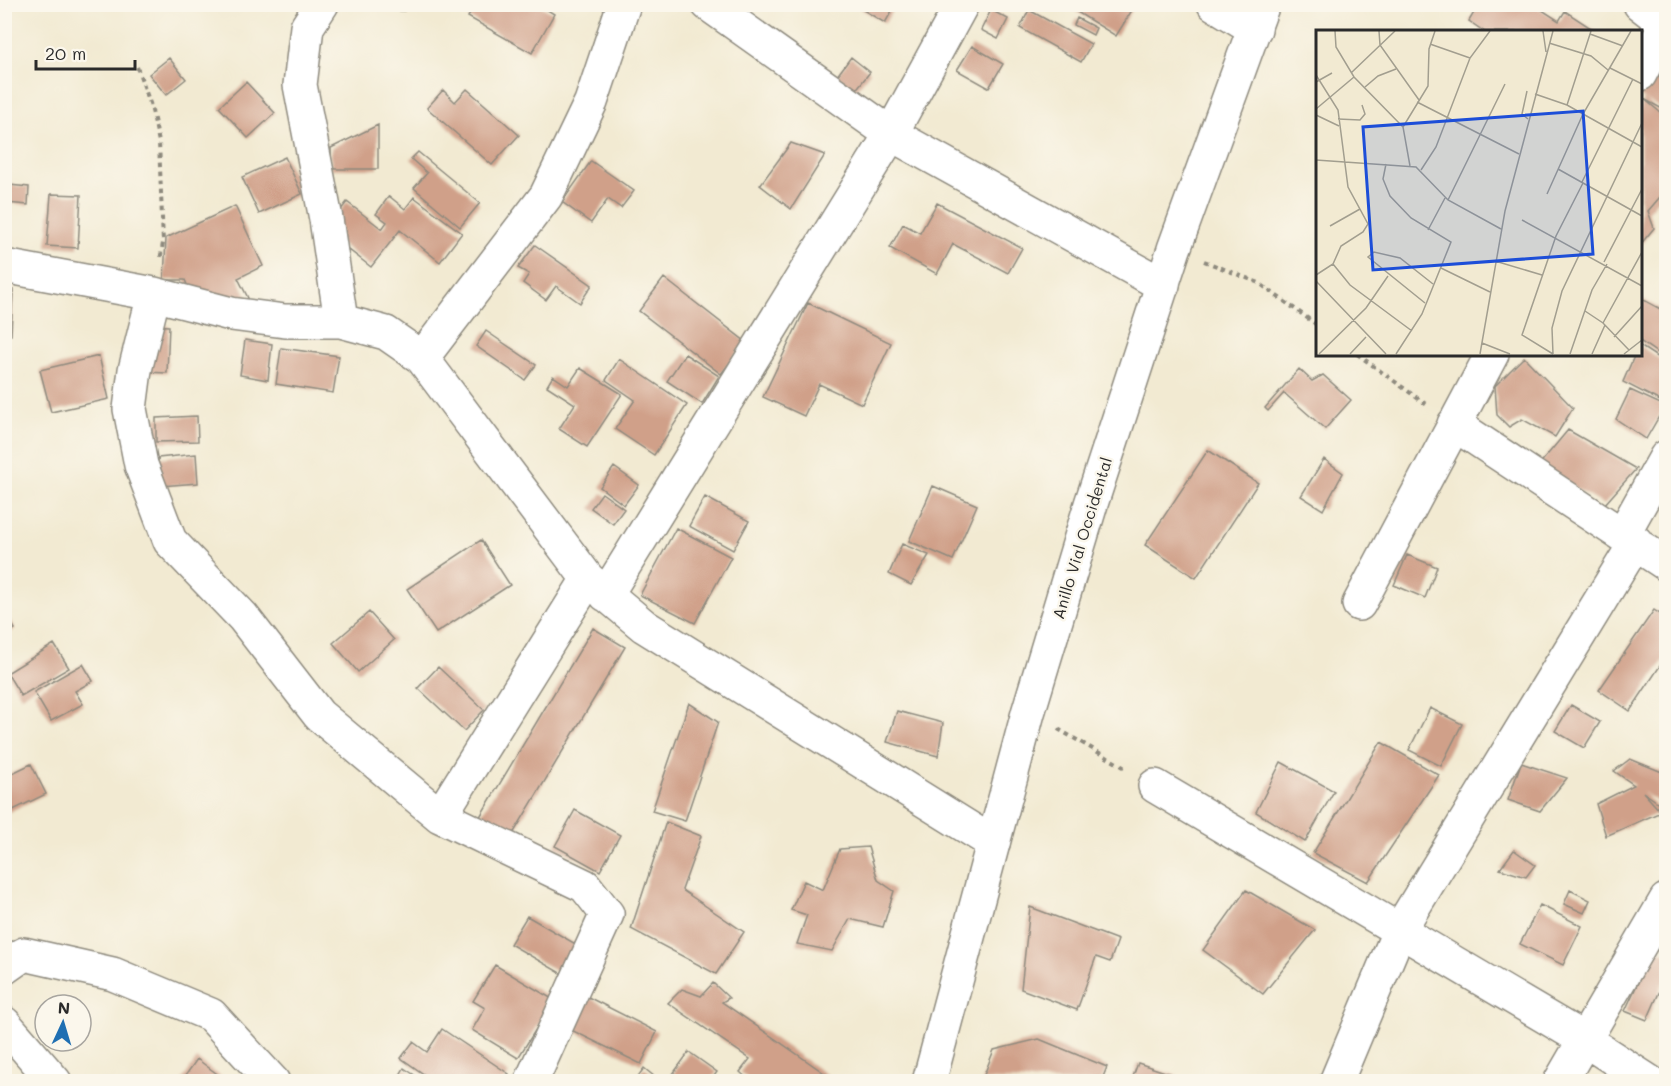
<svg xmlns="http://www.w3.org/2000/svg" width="1671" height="1086" viewBox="0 0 1671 1086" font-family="Mali,sans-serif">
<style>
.building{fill:#d0a089}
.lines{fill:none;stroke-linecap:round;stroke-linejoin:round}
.street-casing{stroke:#8e8a7e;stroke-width:36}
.highway-casing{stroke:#8e8a7e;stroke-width:36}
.path{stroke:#8e8a7e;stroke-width:4;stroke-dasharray:4.5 4.5;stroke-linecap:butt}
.street{stroke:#fff;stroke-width:33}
.highway{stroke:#fff;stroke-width:33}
.labels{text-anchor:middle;stroke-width:5;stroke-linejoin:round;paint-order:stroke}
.street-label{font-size:16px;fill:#2b2b2b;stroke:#fbf7ec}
.inset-road{fill:none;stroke:#a29e8f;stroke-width:1.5}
.view{fill:#1d4ed8;fill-opacity:0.15;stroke:#1d4ed8;stroke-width:3}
.inset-edge{fill:none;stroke:#2b2b2b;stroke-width:3}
</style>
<rect width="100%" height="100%" fill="#fbf7ec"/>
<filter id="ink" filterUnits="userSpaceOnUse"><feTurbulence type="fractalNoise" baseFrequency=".0167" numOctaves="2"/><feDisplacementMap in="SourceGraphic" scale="12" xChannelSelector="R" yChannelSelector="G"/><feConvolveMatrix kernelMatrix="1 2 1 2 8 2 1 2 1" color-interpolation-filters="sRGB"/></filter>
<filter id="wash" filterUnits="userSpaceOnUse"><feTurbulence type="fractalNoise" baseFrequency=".008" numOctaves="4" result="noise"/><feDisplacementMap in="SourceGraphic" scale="24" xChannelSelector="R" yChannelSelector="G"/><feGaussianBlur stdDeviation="1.35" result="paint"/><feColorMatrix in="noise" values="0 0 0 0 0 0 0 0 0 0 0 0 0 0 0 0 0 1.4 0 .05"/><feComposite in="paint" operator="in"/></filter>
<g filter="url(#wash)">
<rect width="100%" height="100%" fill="#f2ead2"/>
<g id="blocks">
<path class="building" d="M 379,4 L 404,4 L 404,11 L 379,10 Z
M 476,4 L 538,4 L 554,14 L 532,53 L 468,17 Z
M 853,4 L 896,4 L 885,23 Z
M 1064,4 L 1129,4 L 1134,7 L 1116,36 Z
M 1479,4 L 1533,4 L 1559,21 L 1565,11 L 1597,32 L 1485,32 L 1469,21 Z
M 991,10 L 1008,19 L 998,39 L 981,30 Z
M 1029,10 L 1091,44 L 1081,62 L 1020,28 Z
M 1077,18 L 1096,28 L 1093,35 L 1074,25 Z
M 972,46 L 1003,64 L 989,88 L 957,70 Z
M 851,57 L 870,72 L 855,91 L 837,76 Z
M 169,58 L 186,79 L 166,95 L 149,74 Z
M 1656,75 L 1666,81 L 1666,111 L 1644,99 L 1666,117 L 1666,190 L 1648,211 L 1654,228 L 1640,245 L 1640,110 L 1644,99 L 1640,97 L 1640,88 Z
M 246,82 L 275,113 L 248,138 L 219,107 Z
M 467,89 L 519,135 L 492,165 L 427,108 L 443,90 L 455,102 Z
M 378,125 L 378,169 L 331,169 L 331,148 Z
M 791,143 L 825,155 L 791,209 L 760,185 Z
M 418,152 L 480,203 L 460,227 L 414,188 L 427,173 L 411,159 Z
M 285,157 L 302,194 L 259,214 L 242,177 Z
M 591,161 L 634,191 L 621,208 L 608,199 L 591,223 L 562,202 Z
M 9,185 L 29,187 L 28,205 L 7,203 Z
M 51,194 L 81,195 L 78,248 L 47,246 Z
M 389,196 L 405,209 L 414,197 L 462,233 L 440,262 L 400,230 L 371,267 L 335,239 L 333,220 L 347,202 L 382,229 L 387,222 L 376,214 Z
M 937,203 L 1022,248 L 1008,273 L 953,244 L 937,274 L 890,248 L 903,224 L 920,233 Z
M 235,206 L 263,266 L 238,278 L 250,302 L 193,298 L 185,280 L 164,280 L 166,238 Z
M 535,245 L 592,285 L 580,303 L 556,286 L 546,300 L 523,283 L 529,274 L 518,268 Z
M 664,278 L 746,342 L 721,374 L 639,311 Z
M 4,289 L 13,290 L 11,335 L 4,335 Z
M 1640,298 L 1666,312 L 1666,359 L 1640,341 Z
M 808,303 L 891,343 L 862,404 L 819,384 L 804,416 L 763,397 Z
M 148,325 L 169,326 L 167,373 L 146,372 Z
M 486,331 L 536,365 L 525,380 L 476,346 Z
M 245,340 L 272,344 L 268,380 L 240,375 Z
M 1640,346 L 1666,363 L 1666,404 L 1623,382 L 1635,354 L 1640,354 Z
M 281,348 L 339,356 L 333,393 L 276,384 Z
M 685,354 L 719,376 L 702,404 L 667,381 Z
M 99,356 L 109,399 L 51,412 L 40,370 Z
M 1524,357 L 1573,408 L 1555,437 L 1522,419 L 1509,427 L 1497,415 L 1495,386 Z
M 619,359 L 687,405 L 654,455 L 615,429 L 635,400 L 606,380 Z
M 580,368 L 622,394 L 587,447 L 559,429 L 575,404 L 547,386 L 553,376 L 568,386 Z
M 1299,369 L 1312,381 L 1323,375 L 1351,400 L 1325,429 L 1284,393 L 1268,411 L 1265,408 Z
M 1630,390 L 1665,406 L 1646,439 L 1616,419 Z
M 197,416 L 198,441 L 156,442 L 156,418 Z
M 1568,430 L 1636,469 L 1604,505 L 1538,466 Z
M 1208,450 L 1258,483 L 1196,578 L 1145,545 Z
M 196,454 L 198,483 L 160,486 L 158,458 Z
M 1324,459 L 1343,473 L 1323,510 L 1301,496 Z
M 614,467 L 639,485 L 624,505 L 600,487 Z
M 933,486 L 977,505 L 953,560 L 909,541 Z
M 602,493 L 624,509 L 613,524 L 591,508 Z
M 705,497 L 749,521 L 733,550 L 689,526 Z
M 676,528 L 731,557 L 695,623 L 640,595 Z
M 481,540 L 510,585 L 436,633 L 407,589 Z
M 902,544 L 929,555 L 911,585 L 889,574 Z
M 1407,555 L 1437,567 L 1425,598 L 1394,585 Z
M 1654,610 L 1666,618 L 1666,657 L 1630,711 L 1599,690 Z
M 4,611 L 15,629 L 4,635 Z
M 369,612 L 394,640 L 358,672 L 333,643 Z
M 593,628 L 625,647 L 510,839 L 478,820 Z
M 54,644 L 69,668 L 21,696 L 7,673 Z
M 83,664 L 93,681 L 75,691 L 83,704 L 51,721 L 34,692 Z
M 438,667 L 484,710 L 464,731 L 418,688 Z
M 689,703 L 718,722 L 685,821 L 652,811 Z
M 1571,705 L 1600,722 L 1584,748 L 1555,731 Z
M 1430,708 L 1462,724 L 1441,766 L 1409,750 Z
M 897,711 L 943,723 L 938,756 L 887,742 Z
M 1381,742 L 1439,775 L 1368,882 L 1313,853 Z
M 1630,759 L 1662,772 L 1666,762 L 1666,808 L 1643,792 L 1661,812 L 1606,836 L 1596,804 L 1634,785 L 1614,771 Z
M 1281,762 L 1334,791 L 1305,842 L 1256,812 Z
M 1521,763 L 1567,778 L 1540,811 L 1508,800 Z
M 31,764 L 46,794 L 9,812 L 4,803 L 4,777 Z
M 575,810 L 620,835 L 600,871 L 555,846 Z
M 666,822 L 701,836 L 682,890 L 744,932 L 716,974 L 631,929 Z
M 868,847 L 878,880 L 894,891 L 883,927 L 850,919 L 832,951 L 797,944 L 807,915 L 791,910 L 804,881 L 823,890 L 840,849 Z
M 1514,850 L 1535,865 L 1526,877 L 1500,869 Z
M 1246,890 L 1315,930 L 1263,994 L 1203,950 Z
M 1570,890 L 1590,900 L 1584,913 L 1564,904 Z
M 1540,905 L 1582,926 L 1563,965 L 1520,944 Z
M 1030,907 L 1118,940 L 1110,962 L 1096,957 L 1077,1010 L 1021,989 Z
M 527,916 L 579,946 L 562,974 L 510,944 Z
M 1654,948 L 1666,953 L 1666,977 L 1647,1020 L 1625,1011 Z
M 495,965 L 554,1000 L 518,1058 L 472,1030 L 485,1008 L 473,1001 Z
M 713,983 L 729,998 L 722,1002 L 837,1082 L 751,1082 L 740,1072 L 750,1059 L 668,1003 L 682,989 L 701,996 Z
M 586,996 L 657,1032 L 641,1064 L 569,1029 Z
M 442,1029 L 509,1074 L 504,1082 L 435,1082 L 401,1058 L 413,1042 L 427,1052 Z
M 1039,1039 L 1107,1067 L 1101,1082 L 982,1080 L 994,1050 Z
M 689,1052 L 717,1072 L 710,1082 L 667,1082 Z
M 197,1059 L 228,1082 L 181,1082 Z
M 1138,1063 L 1177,1076 L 1175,1082 L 1131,1082 Z
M 404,1068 L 425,1082 L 396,1082 Z
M 644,1068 L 661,1082 L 634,1082 Z"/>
</g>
</g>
<g filter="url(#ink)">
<use href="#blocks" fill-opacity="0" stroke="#8e8a7e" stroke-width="1.5"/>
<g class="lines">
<g class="street-casing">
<path id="street" d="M 322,4 L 307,27 L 300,85 L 326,219 L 341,321
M 708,4 L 891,134 L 1163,285
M 1214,4 L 1255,29
M 1640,74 L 1666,24 L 1640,4
M 4,266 L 154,294 L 231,314 L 285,321 L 341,321 L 386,333 L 422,358 L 588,579 L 644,626 L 993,843
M 154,294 L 135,370 L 130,409 L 141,465 L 170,541 L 243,617 L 319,715 L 440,816 L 585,886 L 607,914 L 531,1082
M 422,358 L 546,196 L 591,102 L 624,4
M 1454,424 L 1666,564
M 1623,534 L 1666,457
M 606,595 L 891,134 L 962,4
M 1359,604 L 1492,354
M 1155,786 L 1585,1040 L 1650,1082
M 440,816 L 588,579
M 4,968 L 24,954 L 113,974 L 211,1015 L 273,1082
M 4,1023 L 55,1082
M 1336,1082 L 1400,929 L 1636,542
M 1560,1082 L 1666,900"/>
</g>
<g class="highway-casing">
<path id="highway" d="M 929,1082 L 1028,713 L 1091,504 L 1174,249 L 1263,4"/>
</g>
<path class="path" d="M 137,67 L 151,106 L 159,142 L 163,243 L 160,261
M 1204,261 L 1259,283 L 1317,325
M 1357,354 L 1427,405
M 1058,729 L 1127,769"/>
<use href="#street" class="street"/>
<use href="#highway" class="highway"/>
</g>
</g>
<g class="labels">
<g class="street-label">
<text transform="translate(1082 538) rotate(-73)" y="6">Anillo Vial Occidental</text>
</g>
</g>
<g transform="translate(1316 30)">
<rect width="326" height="326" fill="#f2ead2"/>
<path class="inset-road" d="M 19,1 L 20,17 L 38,47 L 87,97M 63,1 L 64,15 L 103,70M 227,1 L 230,22M 274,4 L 307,16M 233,13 L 275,26 L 292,40M 114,14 L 154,28M 294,38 L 326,54M 35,43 L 79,1M 0,45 L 22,80 L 32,157 L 52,194 L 47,202 L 25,216 L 17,234 L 0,245M 0,52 L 16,43M 49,57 L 62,46 L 80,39M 211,61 L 206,84 L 212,89M 219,64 L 251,75 L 326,117M 101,72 L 203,124M 251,75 L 275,1M 0,79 L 38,47M 0,85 L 23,96M 22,89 L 44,90 L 49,84 L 46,75M 0,130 L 100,137 L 132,170 L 185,199M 70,134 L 67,149 L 74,166 L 95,188 L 135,212 L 106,284 L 80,324M 94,136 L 87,97 L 112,56 L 113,19 L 119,1M 242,139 L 326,186M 105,140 L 120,117 L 154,28 L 174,1M 266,152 L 317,49M 231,164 L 267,84 L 315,1M 132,170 L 189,54M 206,190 L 326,256M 14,196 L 44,179M 112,200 L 129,168M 179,231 L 226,245M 288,232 L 326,159M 17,234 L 34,255 L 96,301M 125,238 L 174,262M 0,251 L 70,324M 109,273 L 52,227 L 58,222 L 84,228 L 117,254M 269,281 L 287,293 L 313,320M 287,293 L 326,222M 298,307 L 326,276M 166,313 L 194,324M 3,324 L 50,278 L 72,246M 34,324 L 50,307M 164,324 L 189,181 L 237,1M 237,324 L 236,298 L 246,261 L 326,93M 237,324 L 206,305 L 240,206 L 267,153M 254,324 L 276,260 L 291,234M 276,324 L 289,295M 308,324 L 326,310"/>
<path class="view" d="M 267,81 L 277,224 L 57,240 L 47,97 Z"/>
<rect width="326" height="326" class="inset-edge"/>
</g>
<rect width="1671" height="1086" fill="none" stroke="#fbf7ec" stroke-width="24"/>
<g transform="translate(63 1023) rotate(4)"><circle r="28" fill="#fbf7ec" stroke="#a8a59f" stroke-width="1.5"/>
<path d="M0-4.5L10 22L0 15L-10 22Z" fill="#1f6fb2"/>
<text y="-9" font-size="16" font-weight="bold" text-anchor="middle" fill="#2b2b2b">N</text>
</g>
<path d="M36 60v9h99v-9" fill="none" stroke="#2b2b2b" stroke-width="3"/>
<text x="45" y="60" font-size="18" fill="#2b2b2b" stroke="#fbf7ec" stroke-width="4.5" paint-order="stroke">20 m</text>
</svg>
